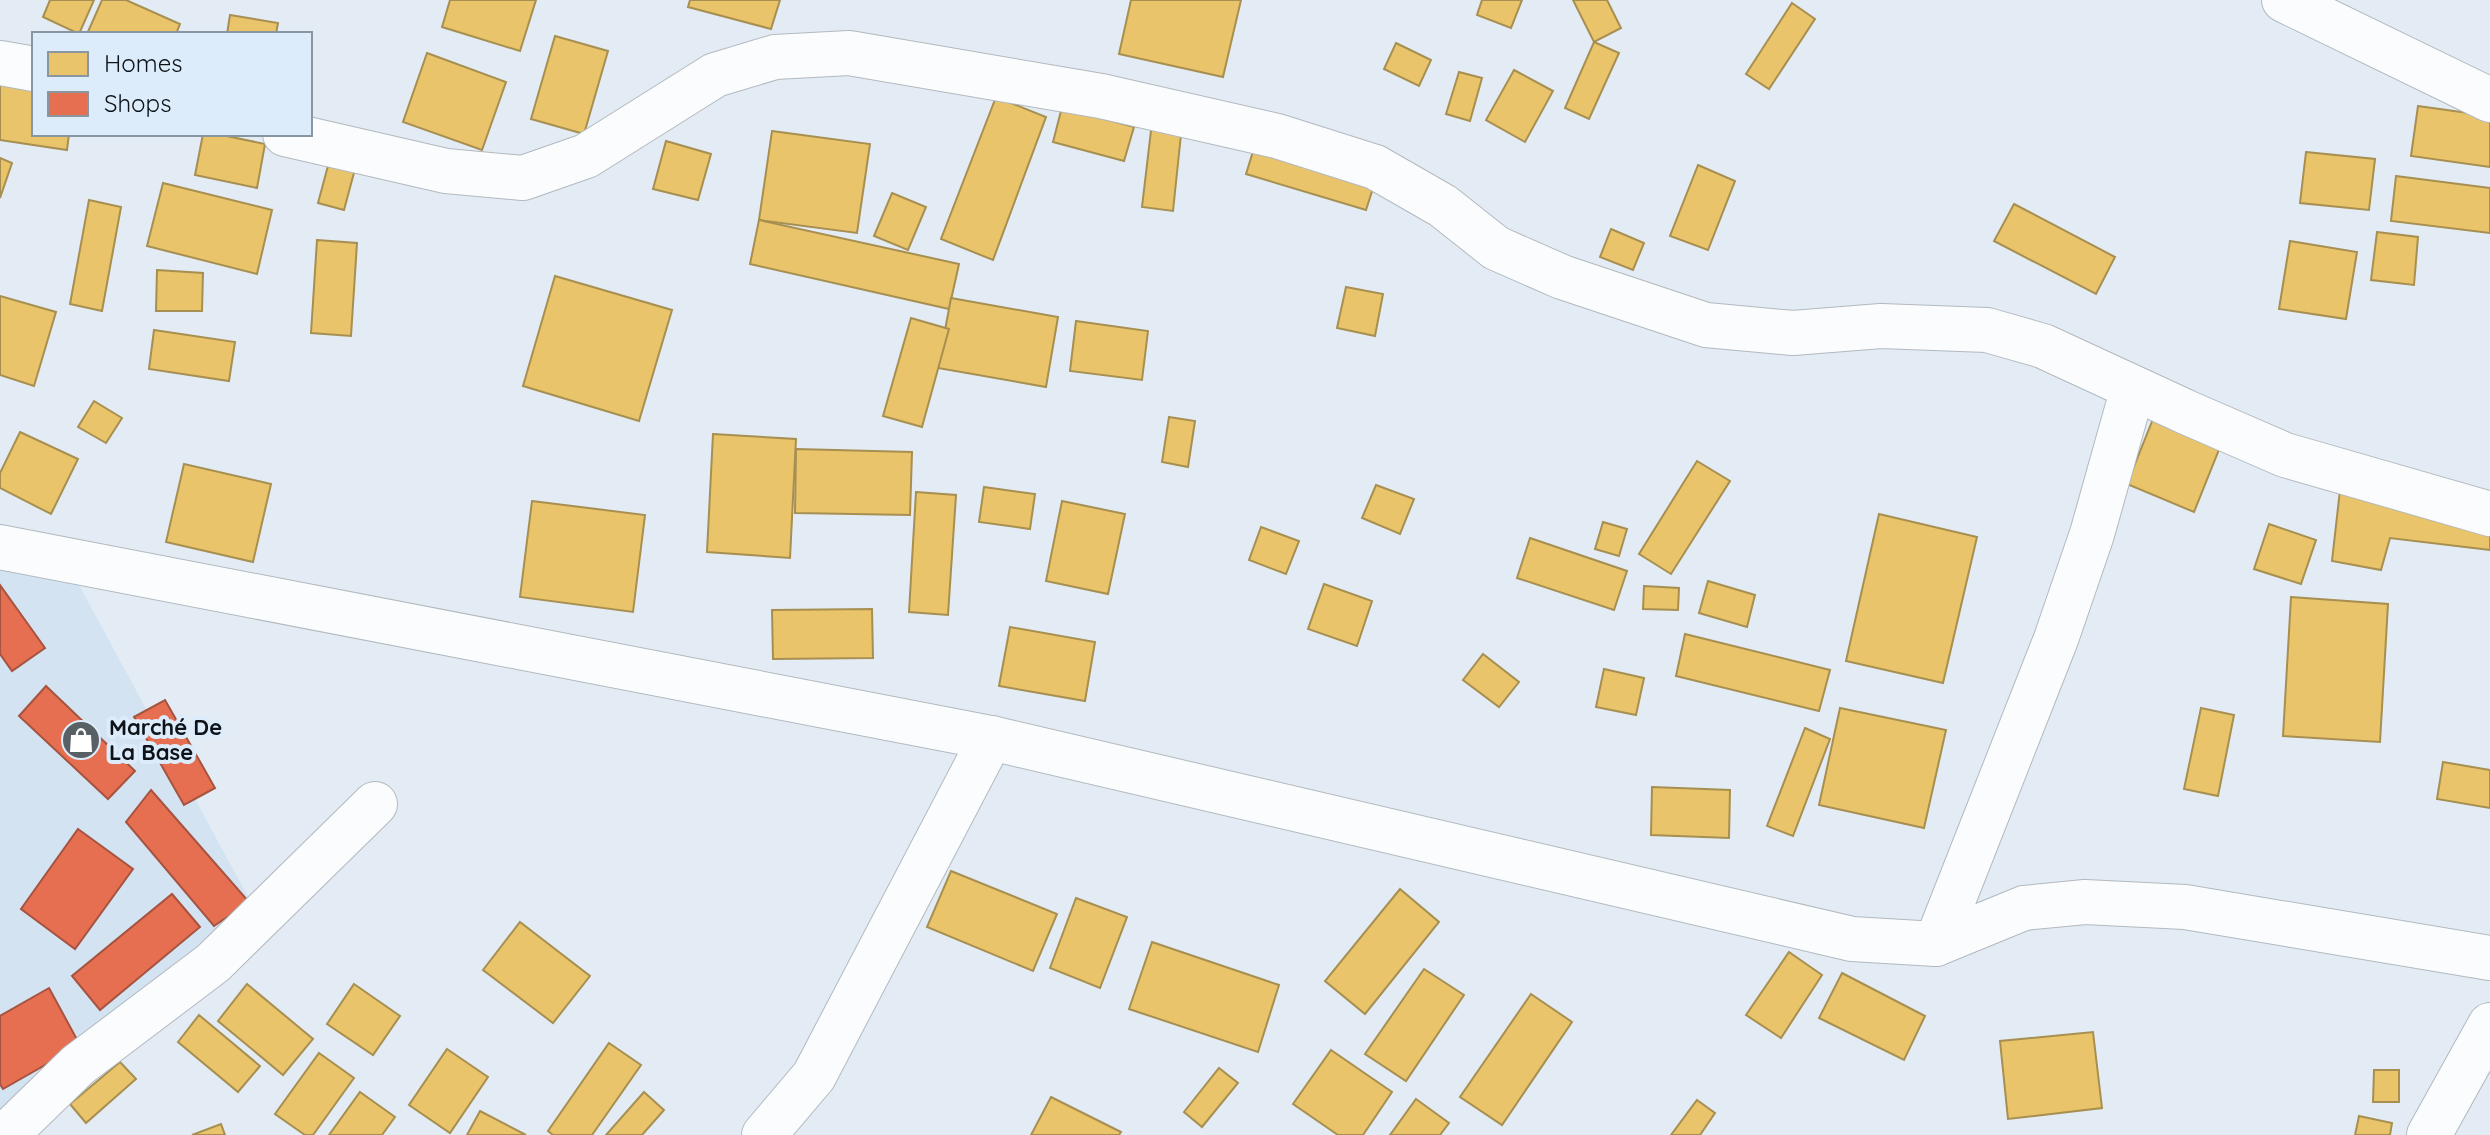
<svg xmlns="http://www.w3.org/2000/svg" width="2490" height="1135" font-family="Quicksand,sans-serif">
<style>
.built{fill:#d3e3f2}
.homes{fill:#e9c46a;stroke:#a78f51;stroke-width:2}
.shops{fill:#e76f51;stroke:#a65340;stroke-width:2}
.lines{fill:none;stroke-linecap:round;stroke-linejoin:round}
.street-casing{stroke:#b2b9bf;stroke-width:46}
.street{stroke:#fbfcfd;stroke-width:44}
.labels{text-anchor:middle;dominant-baseline:central;stroke-width:8;stroke-linejoin:round;paint-order:stroke}
.poi-label{font-size:22px;font-weight:bold;fill:#0d1318;stroke:#dcecfb;text-anchor:start}
</style>
<rect width="100%" height="100%" fill="#e3ecf4"/>
<path class="built" d="M0,540l66,21 194,358 -260,216z"/>
<g class="homes">
<path d="M50,0h44l-15,34 -36,-17z"/>
<path d="M102,0h24l54,24 -4,10h-89z"/>
<path d="M450,0h86l-16,51 -78,-24z"/>
<path d="M690,0h90l-9,29 -83,-22z"/>
<path d="M1131,0h110l-18,77 -104,-23z"/>
<path d="M1482,0h40l-11,28 -34,-13z"/>
<path d="M1573,0h34l14,28 -27,14z"/>
<path d="M1792,3l23,16 -46,70 -23,-15z"/>
<path d="M230,15l48,8 -2,11h-49z"/>
<path d="M555,36l53,15 -24,83 -53,-15z"/>
<path d="M1594,42l25,11 -30,66 -24,-11z"/>
<path d="M1396,43l35,17 -12,26 -35,-17z"/>
<path d="M427,53l79,29 -24,68 -79,-28z"/>
<path d="M1514,70l39,21 -28,51 -39,-22z"/>
<path d="M1459,72l23,6 -12,43 -24,-7z"/>
<path d="M0,83l34,6v45h35l-2,16 -67,-10z"/>
<path d="M996,97l50,20 -53,143 -52,-21z"/>
<path d="M2418,106l72,10v51l-79,-11z"/>
<path d="M1062,107l72,20 -10,34 -71,-19z"/>
<path d="M1152,122l30,3 -9,86 -31,-4z"/>
<path d="M772,131l98,13 -13,89 -98,-13z"/>
<path d="M203,134h14l48,10 -8,44 -62,-13z"/>
<path d="M666,141l45,13 -13,46 -45,-11z"/>
<path d="M1255,145l120,37 -9,28 -120,-36z"/>
<path d="M2306,152l69,7 -6,51 -69,-7z"/>
<path d="M0,158l12,5 -12,35z"/>
<path d="M329,162l26,7 -11,41 -26,-7z"/>
<path d="M1698,165l37,16 -27,69 -38,-14z"/>
<path d="M2396,176l94,12v45l-99,-12z"/>
<path d="M163,183l109,27 -15,64 -110,-28z"/>
<path d="M892,193l34,14 -18,43 -34,-14z"/>
<path d="M89,200l32,7 -19,104 -32,-7z"/>
<path d="M2014,204l101,53 -19,37 -102,-53z"/>
<path d="M759,220l200,44 -10,45 -199,-45z"/>
<path d="M1611,229l33,14 -11,27 -33,-13z"/>
<path d="M2377,232l41,5 -4,48 -43,-5z"/>
<path d="M317,240l40,3 -6,93 -40,-3z"/>
<path d="M2290,241l67,11 -11,67 -67,-10z"/>
<path d="M157,270l46,3 -1,38h-46z"/>
<path d="M555,276l117,34 -33,111 -116,-35z"/>
<path d="M1346,287l37,7 -8,42 -38,-8z"/>
<path d="M0,296l56,16 -22,74 -34,-11z"/>
<path d="M951,298l107,19 -12,70 -108,-19z"/>
<path d="M911,318l38,11 -27,98 -39,-11z"/>
<path d="M1076,321l72,10 -6,49 -72,-9z"/>
<path d="M154,330l81,12 -6,39 -80,-12z"/>
<path d="M94,401l28,17 -16,25 -28,-16z"/>
<path d="M1169,417l26,4 -7,46 -26,-5z"/>
<path d="M2153,419l67,28 -26,65 -67,-28z"/>
<path d="M20,432l58,27 -27,55 -51,-26v-15z"/>
<path d="M713,434l83,5 -6,119 -83,-6z"/>
<path d="M796,449l116,3 -2,63 -115,-2z"/>
<path d="M1697,461l33,20 -59,93 -32,-20z"/>
<path d="M184,464l87,20 -18,78 -87,-20z"/>
<path d="M2341,481l149,38v31l-100,-12 -9,32 -49,-9z"/>
<path d="M1376,485l38,14 -14,35 -38,-16z"/>
<path d="M984,487l51,7 -5,35 -51,-7z"/>
<path d="M916,492l40,3 -8,120 -39,-3z"/>
<path d="M532,501l113,14 -12,97 -113,-15z"/>
<path d="M1062,501l63,13 -17,80 -62,-13z"/>
<path d="M1879,514l98,23 -34,146 -97,-22z"/>
<path d="M1603,522l24,7 -8,27 -24,-7z"/>
<path d="M2269,524l47,16 -15,44 -47,-15z"/>
<path d="M1261,527l38,14 -13,33 -37,-14z"/>
<path d="M1530,538l97,33 -13,39 -97,-32z"/>
<path d="M1708,581l47,14 -8,32 -48,-14z"/>
<path d="M1324,584l48,17 -15,45 -49,-17z"/>
<path d="M1644,586l35,2 -1,22 -35,-1z"/>
<path d="M2291,597l97,7 -8,138 -97,-6z"/>
<path d="M872,609l1,49 -100,1 -1,-49z"/>
<path d="M1010,627l85,15 -10,59 -86,-15z"/>
<path d="M1685,634l145,36 -11,41 -143,-35z"/>
<path d="M1483,654l36,28 -20,25 -36,-27z"/>
<path d="M1604,669l40,9 -8,37 -40,-8z"/>
<path d="M1840,708l106,22 -22,98 -105,-23z"/>
<path d="M2201,708l33,7 -16,81 -34,-7z"/>
<path d="M1805,728l25,11 -37,97 -26,-10z"/>
<path d="M2443,762l47,8v38l-53,-9z"/>
<path d="M1652,787l78,3 -1,48 -78,-3z"/>
<path d="M951,871l106,43 -24,57 -106,-44z"/>
<path d="M1400,889l39,33 -74,92 -40,-33z"/>
<path d="M1076,898l51,19 -27,71 -50,-20z"/>
<path d="M520,922l70,54 -37,47 -70,-53z"/>
<path d="M1152,942l127,43 -21,67 -129,-43z"/>
<path d="M1789,952l33,23 -41,63 -35,-23z"/>
<path d="M1424,969l40,26 -58,86 -41,-27z"/>
<path d="M1842,973l83,43 -21,44 -85,-42z"/>
<path d="M247,984l66,55 -30,36 -65,-54z"/>
<path d="M354,984l46,32 -27,39 -46,-31z"/>
<path d="M1531,994l41,28 -70,103 -42,-28z"/>
<path d="M199,1015l61,51 -22,26 -60,-50z"/>
<path d="M2093,1032l9,76 -94,11 -8,-78z"/>
<path d="M609,1043l32,22 -49,70h-39l-5,-4z"/>
<path d="M447,1049l41,28 -38,56 -41,-28z"/>
<path d="M1331,1050l61,42 -29,43h-25l-45,-31z"/>
<path d="M319,1053l35,25 -41,57h-8l-30,-21z"/>
<path d="M120,1062l16,17 -50,44 -16,-19z"/>
<path d="M1219,1068l19,15 -36,44 -18,-15z"/>
<path d="M2374,1070h25v32h-26z"/>
<path d="M360,1092l35,25 -13,18h-53z"/>
<path d="M644,1092l20,18 -22,25h-36z"/>
<path d="M1051,1097l70,35 -2,3h-88z"/>
<path d="M1416,1099l33,24 -9,12h-50z"/>
<path d="M1697,1100l18,13 -15,22h-29z"/>
<path d="M480,1111l46,24h-59z"/>
<path d="M2359,1116l33,7 -2,12h-35z"/>
<path d="M221,1124l4,11h-33z"/>
</g>
<g class="shops">
<path d="M0,585l45,63 -33,23 -12,-17z"/>
<path d="M46,686l89,85 -27,28 -89,-83z"/>
<path d="M165,700l50,88 -31,17 -50,-88z"/>
<path d="M151,790l98,112 -35,24 -88,-104z"/>
<path d="M78,829l55,40 -58,80 -54,-40z"/>
<path d="M172,894l28,33 -100,83 -28,-34z"/>
<path d="M49,988l31,57 -77,44 -3,-5v-68z"/>
</g>
<g class="lines">
<defs>
<g id="street">
<path d="M2284,0l206,100"/>
<path d="M0,63l34,6"/>
<path d="M285,134l161,37 77,7 63,-22 129,-81 60,-18 74,-4 252,43 176,40 98,31 68,39 53,42 66,29 144,48 87,8 88,-7 106,4 56,16 143,66 99,43 205,59"/>
<path d="M0,547l991,191 861,201 84,5 88,-36 61,-6 100,5 305,51"/>
<path d="M1936,944l120,-305 36,-105 41,-146"/>
<path d="M6,1135l72,-70 135,-102 162,-159"/>
<path d="M764,1135l50,-59 177,-338"/>
<path d="M2429,1135l61,-110"/>
</g>
</defs>
<use href="#street" class="street-casing"/>
<use href="#street" class="street"/>
</g>
<defs>
<symbol id="shop-disc" viewBox="-11 -11 22 22"><circle r="9.5" fill="#585f65" stroke="#dcecfb"/><path d="M-5-2.5h2.3a2.7 3.5 0 0 1 5.4 0H5L5.5 6h-11ZM-1.5-2.5h3a1.5 2.3 0 0 0-3 0Z" fill="#fff"/></symbol>
</defs>
<g fill-rule="evenodd">
<use href="#shop-disc" x="59" y="718" width="44" height="44"/>
</g>
<g class="labels">
<g class="poi-label">
<text x="109" y="727">Marché De<tspan x="109" dy="25">La Base</tspan></text>
</g>
</g>
<rect x="32" y="32" width="280" height="104" fill="#dcecfb" stroke="#8995a0" stroke-width="2"/>
<rect x="48" y="52" width="40" height="24" fill="#e9c46a" stroke="#8995a0" stroke-width="2"/>
<text x="104" y="72" font-size="24" fill="#0d1318">Homes</text>
<rect x="48" y="92" width="40" height="24" fill="#e76f51" stroke="#8995a0" stroke-width="2"/>
<text x="104" y="112" font-size="24" fill="#0d1318">Shops</text>
</svg>
